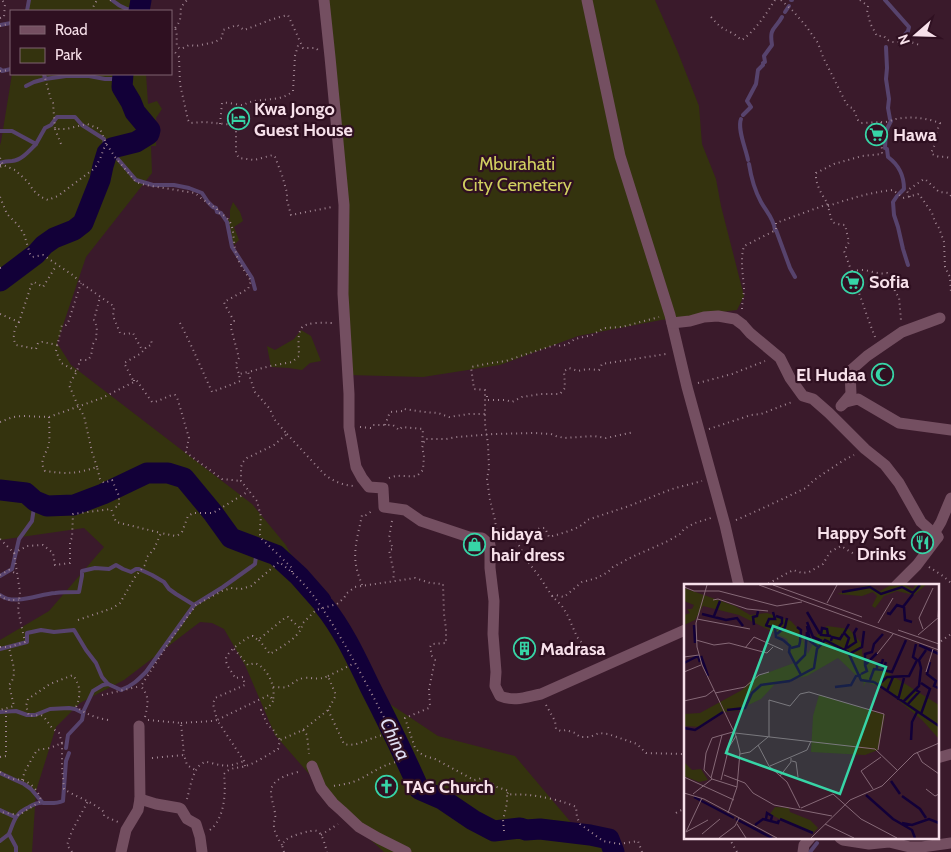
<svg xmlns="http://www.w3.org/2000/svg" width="951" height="852" font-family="Cabin,sans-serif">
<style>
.green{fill:#34330e}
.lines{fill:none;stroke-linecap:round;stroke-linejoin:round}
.stream{stroke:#57436d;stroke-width:4}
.river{stroke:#120038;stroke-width:21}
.path{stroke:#a18693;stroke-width:2;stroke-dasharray:1 4;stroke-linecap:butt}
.minor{stroke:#744f61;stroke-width:11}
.labels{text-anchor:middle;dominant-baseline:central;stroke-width:4.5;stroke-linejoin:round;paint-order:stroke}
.poi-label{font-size:18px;font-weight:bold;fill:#f7e0ea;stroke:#2f1021;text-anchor:start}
.park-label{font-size:18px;fill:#d0cf60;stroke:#2f1021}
.water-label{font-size:19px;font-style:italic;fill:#e1e0f4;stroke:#2f1021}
.inset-river{fill:none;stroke:#120038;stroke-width:2.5}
.inset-road{fill:none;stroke:#866977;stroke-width:1}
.view{fill:#37d4a6;fill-opacity:0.15;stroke:#37d4a6;stroke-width:2.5}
.inset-edge{fill:none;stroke:#f7e0ea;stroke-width:2.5}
</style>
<rect width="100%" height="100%" fill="#3a1a2b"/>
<g class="green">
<path d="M31,0h118l-1,11h-124z"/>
<path d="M326,0h329l22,50 22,56 3,38 14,35 5,27 23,90 -7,14 -76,10 -83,16 -78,29 -77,12 -75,-2v-35z"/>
<path d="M12,74h134l2,30 9,-3 5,8 -6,9v28h-5l1,27 -66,84 -29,86 14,22 181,139 33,40 90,150 63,42 77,20 59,70 34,26h-224l-31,-28 -78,-89 -30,-70 -21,-36 -12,-6 -12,-1 -76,58 -44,23 -24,24 -20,64 -4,61h-32v-212l49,-29 55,-64 -20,-19 -84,12v-395l1,-3z"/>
<path d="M233,202l7,10 3,9 -9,6 5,13 -5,5 -6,-12v-13l2,-2v-8z"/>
<path d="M301,330l10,6 10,25 -11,2 -8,7 -13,-2 -18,-1 -4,-21 8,4 19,-11z"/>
</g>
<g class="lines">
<g class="stream">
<path d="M112,0c8,7 17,11 27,11"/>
<path d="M791,0h1"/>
<path d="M885,0l24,27 -1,4 -7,8"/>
<path d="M27,11l2,-11"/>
<path d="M785,12l4,-6"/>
<path d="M0,25l11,-2"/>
<path d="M886,47l1,21 -1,11 3,20 -1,9 2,11"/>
<path d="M763,63l2,-1 -1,-6 8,-11c-3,-18 3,-15 10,-28"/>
<path d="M0,69l2,2 9,-2"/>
<path d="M44,74l1,5 21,-3h23l16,3h17"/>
<path d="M26,86l8,-4 11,-3"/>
<path d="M743,115l8,-8 -4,-6 9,-17 2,-14 5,-5"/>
<path d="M741,119c-4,10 5,30 7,41"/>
<path d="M0,131h12l24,13 9,-16 6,-3 6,-8h18l7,8 22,14 3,14"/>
<path d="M112,148l5,10 19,22 17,5h21l15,3 13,5 6,9 5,5 3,1 1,4 4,1 6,9 5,25 20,31 3,11"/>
<path d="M885,148l1,-17 5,-10"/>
<path d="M887,149l1,8c11,8 16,18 16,32l-5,5"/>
<path d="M0,163c5,-2 7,-2 12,-2 10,-1 18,-11 24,-17"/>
<path d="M749,164c2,13 6,27 12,38 5,9 13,17 14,28"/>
<path d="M897,196l-4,6 1,13 4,12 5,22 5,16"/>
<path d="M776,230l14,38 5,9"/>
<path d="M0,277l4,2"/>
<path d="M0,576l12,-7 7,-30 13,-18 3,-20"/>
<path d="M0,595c14,11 39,-1 55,-2 8,-1 16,-1 24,-1l3,-16v-5l13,-3 14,1 7,-4 7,4 8,3 5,-3h3l13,6 12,7 5,7 7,5 18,11"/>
<path d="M0,649l27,-7v-9l14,-3 13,2 20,-2 12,20 10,13 6,14 6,7"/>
<path d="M0,712l16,-1 11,4h8l15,-6 19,-1 6,1 8,4"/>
<path d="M66,748l2,-13 14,-15 2,-10 9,-19 10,-6 5,-1 13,6c11,-4 17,-10 25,-18l48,-67 29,-18 28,-20 4,-3 2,-15"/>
<path d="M0,773l24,11 7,5 11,13"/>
<path d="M0,810l15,7"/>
<path d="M0,841l9,-7"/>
<path d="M16,852v-5l-7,-13c5,-13 6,-21 20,-27 5,-3 9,-5 15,-4 7,0 12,1 19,-2l3,-40 3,-8"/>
<path d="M810,852l7,-9"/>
</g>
<g class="river">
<path d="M139,11l2,-11"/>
<path d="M0,281l36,-27 8,-9 10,-7 20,-8 9,-7 17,-43 3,-14 4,-13 5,-5 24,-6 13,-8 1,-4 -15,-18 -4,-10 -9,-15 1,-13"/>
<path d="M0,490l26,3 9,8 12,5 27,-1 29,-11 44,-21h21l16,5 29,35 18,25 45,17 23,21 22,25"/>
<path d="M324,606c20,25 33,54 47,83 17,33 33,66 48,100l23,10 31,21 21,11 26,-3 6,2 14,-1 50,6 19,4 5,13"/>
</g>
<g class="path">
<path d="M110,0l4,2"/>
<path d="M781,0l12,11 13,15 12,17 5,14 23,46 3,4 4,1 5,12 3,3 20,-1 1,32 -20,2 -28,8 -18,9c-1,11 6,22 12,31v2l4,16 5,2 8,1 4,17 -5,9c11,29 20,58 31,86"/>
<path d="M860,0l8,6 -1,7 2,4 1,6 7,13h7c6,8 10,6 19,5 5,0 12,2 16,4"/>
<path d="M91,11l6,-11"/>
<path d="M711,17c8,9 10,11 21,16 3,1 6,5 10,7 14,-10 24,-26 33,-40"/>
<path d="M0,18l4,-1 1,-13 -3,-4"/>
<path d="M0,26l11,-3"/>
<path d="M175,28c7,-8 5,-11 6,-21l6,-7"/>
<path d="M171,29l4,-1c3,6 1,12 2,19l4,2 8,-4 7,1 19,-4 7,-4 1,-8 14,-5 7,5c14,-5 29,-12 44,-15l15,33h13l2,2"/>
<path d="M171,50l3,1 5,6 1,27 8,36 2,3 14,-1 31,3 1,3v25l3,5 15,2 19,-5 2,2 7,18 5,18v7l4,15 41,-8"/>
<path d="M0,71l11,-1"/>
<path d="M44,74l7,26 2,3 2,26h11l21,-5 13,5 7,16 8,12 21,25 9,3 50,8 7,6 15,10v3c21,8 14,24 19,41 2,10 10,20 15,28l-3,8 -24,13 1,3 9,16 -3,3v4l8,30 -3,6 1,5 2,5"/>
<path d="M881,122c6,1 10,-2 15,-3 15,-3 30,-1 44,4l-6,16 2,3 -5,11c9,7 12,1 20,6"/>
<path d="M220,124l2,-21c7,-1 15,2 21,2 3,-1 3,-2 7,-3 14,-4 31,0 43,-11l2,-35 4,-14"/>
<path d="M55,129l6,15"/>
<path d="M0,158l3,7 -3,2"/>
<path d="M0,165h3l12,5 13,12 5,8 8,7 7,3 10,-4 9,-7 28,-21 5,-9 6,-16"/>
<path d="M0,197l7,17 11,11 6,9 6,20 2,3 11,-2 31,21 7,7 31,22 2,2 -1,9 7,17 6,1 7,-1 8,15h5l6,-4 -1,-4"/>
<path d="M910,197l-3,-6 1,-1 16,-11 2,1 13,12 10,1 2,3"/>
<path d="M828,206c21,-7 43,-14 65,-16l10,8 16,-4 13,19 3,9 4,6 5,14 1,25 5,10 1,16"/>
<path d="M0,268l4,-1"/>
<path d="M852,271c3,0 6,-1 9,-1 9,0 17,5 26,3l6,6 2,13 4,5 2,23"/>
<path d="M742,309c0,-7 2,-14 2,-21 -1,-14 -4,-28 0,-42l32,-16v-7l52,-19"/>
<path d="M0,314l19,8 13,-39 2,-1 9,5 13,-21"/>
<path d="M19,322c-5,6 -7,16 -3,23l20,4 2,-6 4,-1 16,3"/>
<path d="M180,323l10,20 22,49 26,-10 2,-1 -1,-7 9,-2"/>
<path d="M76,371l-15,-8 -5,-12 6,-26h4l2,-2 13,-40"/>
<path d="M134,381v-1l1,-1 2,2 15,21h3l17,-7h3l2,2 12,41 -3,14 2,2 34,25 19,2"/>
<path d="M698,383l34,-9 33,-13"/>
<path d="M487,396v4h19l6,2 10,-5 19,-3h19l5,-6 -1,-17 5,-3 9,3 9,-2 12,1 3,-6 64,-10"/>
<path d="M49,417c0,8 1,18 0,26 -2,11 -11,17 -4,28 22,3 31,3 52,-4l3,12 4,4 8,-3 7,16v10l-7,2"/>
<path d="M0,422l13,-5 9,-1 27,1 53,-19 32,-16 -10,-19 16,-9 6,-6"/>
<path d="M385,425l5,-13 13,-1 1,-2 20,3 14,1 11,4 20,-3h17"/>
<path d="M360,427l11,1 2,-3h20l6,5 3,-3 21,2 -1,17"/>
<path d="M709,429l42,-14 10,-1 31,-12"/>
<path d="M287,434l37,40c9,7 18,11 30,12"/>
<path d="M97,467l-5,-15 -8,-36 -6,-10 -9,-21 8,-14 3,-11h8l3,-4 2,-12 3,-5 1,-12 -3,-7 6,-23"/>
<path d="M389,478c9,-4 18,-1 28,-2l6,-6 1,-15 -2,-7 3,-9h21l11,-2 36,-3 42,-1 16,1 5,2 8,2 30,-2 12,2 28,-6"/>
<path d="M736,520l25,-11 45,-21 8,-8 30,-20 10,-5"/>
<path d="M392,521l-3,17 4,11 -4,1 5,23 -1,8"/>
<path d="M497,534l-2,-14 -5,-20 -3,-21 2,-11 -1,-24 -3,-20v-34l-11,-1 -3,-22c10,-2 19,-4 28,-5 2,-1 5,0 7,-1 17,-6 33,-11 49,-16l3,1 8,-1 9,-6 17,-4 12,-7 18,-1 37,-10"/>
<path d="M498,534l18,6 12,22 11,14 13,20 10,10 6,10 9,21 6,7 7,14"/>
<path d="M0,539l14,14 6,39 -2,18 7,32 -16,5c2,13 10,27 0,38l5,21 -14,4"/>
<path d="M516,540l24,-12h5l4,9c10,-3 32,-8 38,-17l42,-14 43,-17 30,-8"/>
<path d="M14,553l13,-7 16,-1 10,8 2,12 15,-2v-22l2,-3 1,-24 38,-5 5,13 45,11"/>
<path d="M929,567l14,9 8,7"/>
<path d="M292,572v-4l-30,-29 -2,-4v-7l1,-11 -4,-16 -16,-20v-14l2,-5 4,-4 27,-13 13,-11 -13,-15 -4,-10 -15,-17 -7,-20 22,-6 22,-4 7,-6c0,-8 -2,-20 2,-27 3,-8 26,-6 33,-6"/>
<path d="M0,575l9,-5 6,3"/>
<path d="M362,585c-2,-6 -5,-13 -6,-20 -3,-16 3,-34 6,-50h4l6,-4"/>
<path d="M764,586l29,-16 9,3 7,-1 14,-8 7,-12 11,-6 13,8"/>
<path d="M0,595c5,6 11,5 19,5"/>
<path d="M552,596l4,-1 8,2 18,-15 15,-4 11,-6 5,-5 19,-10 36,-16 12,-7 4,-5 11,-6 16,-5"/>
<path d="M78,620l35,-12 7,-5 15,-26 10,-12 2,-8 7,-8 7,-16 14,3 3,-1 4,-3 6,-16 5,-3h20l36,-22"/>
<path d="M259,640l11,14c11,-7 25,-14 31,-25"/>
<path d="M937,644l14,-10"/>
<path d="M0,647h9"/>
<path d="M234,649l14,16 7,-2c13,5 21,24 18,37l-4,-5 -52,25 27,41 1,5"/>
<path d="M328,676l27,-13"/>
<path d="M102,695l39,-9"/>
<path d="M273,701l-4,6 -8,3 7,16 4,2 8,12"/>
<path d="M546,705l9,16 1,8 5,2 5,-1 9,3 5,4h10l9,-4 9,1 29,10 9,9 39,1"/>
<path d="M328,710l10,21 6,13c11,3 22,-4 32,-7 5,-2 10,-2 16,-4"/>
<path d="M145,717c3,-14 5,-19 -4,-31l31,-48 24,-33 26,-14 9,-3 10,1 10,-3 28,-24c28,20 43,45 60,73 13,22 25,44 37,67 9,18 20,36 26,55l-1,4c-20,3 -30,14 -48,21 -6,2 -13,3 -20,4"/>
<path d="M148,720l33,3 3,32"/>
<path d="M181,723l31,-2 5,-1 -4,-16 2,-6 30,-13 -2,-8 -8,1c-2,-5 -10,-14 -9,-19 0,-7 19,-20 25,-23h2l5,4 28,-23h2l13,12 2,-6 13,-13 21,-6 7,-6 3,-5 8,-6 60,-9 15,5 13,1 1,30 2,15v14l-14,1 -2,3 2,9 3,4 -6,29 1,17 -1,2 -24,10 10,30 5,5 5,3 10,3 39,21 9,-2 14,9 12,4 -2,3c7,1 14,0 21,1 13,1 36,6 48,12l1,10 3,7 23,17 16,3 19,-3 4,11"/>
<path d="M303,730l4,5 2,19"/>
<path d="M62,743l-3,-10 -7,-5 -8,-11 -3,-2 -12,1 -3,-10 2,-7 22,-15 23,-9c8,12 8,19 3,32 10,7 20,11 32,13"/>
<path d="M0,757l6,-1v-48"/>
<path d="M152,758l32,-3 3,10 8,5"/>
<path d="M0,772c5,2 5,4 10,6 5,2 8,1 12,2 9,2 18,13 19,21l-22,14 -19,-3"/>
<path d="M22,780l3,-9 12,-21 13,-2 12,-5v24l2,22c12,8 29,13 40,23v4l14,6"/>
<path d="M187,799c3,-10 6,-35 19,-37 4,0 10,3 15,3 8,2 15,-1 23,-4"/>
<path d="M676,813l3,-2 6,-2"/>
<path d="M210,830c15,-12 16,-38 14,-56 5,-6 11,-6 18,-7 13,-3 25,-12 36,-18l2,-9 23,-10 25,-20 7,-13v-4l-7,-17c-11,5 -14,1 -24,2 -8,1 -12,7 -18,9 -4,1 -9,0 -13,0"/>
<path d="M504,831l-1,-11 4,-17v-9"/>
<path d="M321,835l17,-11"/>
<path d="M729,838l8,14"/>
<path d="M282,845c-4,-6 -9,-15 -8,-22 0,-3 2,-5 1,-8 0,-7 -4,-15 -4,-23 0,-14 20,-18 30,-21"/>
<path d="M72,852l-5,-7 5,-14 16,-30"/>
<path d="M284,852l-2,-7c2,-3 2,-4 5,-6 4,-3 25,-10 30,-8 6,3 8,15 10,21"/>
</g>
<g class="minor">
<path d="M324,0l6,57 14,148 -1,89 6,100v33l7,40 6,11 7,9 14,1 1,19 21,3 16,11 48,16 13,1 8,7v23l4,33 -1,33 3,38 -1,14 5,10c15,6 26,1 41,-2l144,-64"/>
<path d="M587,0l33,156 50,159 17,72 38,138 14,61"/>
<path d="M672,323l18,-2 14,-4 14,-1 17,3 8,6 7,8 30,25 10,20 13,18 10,3 16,14 36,36 20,16 14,18 22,39 17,15"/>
<path d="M843,404l3,-2 12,-3 41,24 52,7"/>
<path d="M841,406l10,-12 -1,-23 17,-15 35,-24 38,-14"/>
<path d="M896,586l21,-21 21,-28 -3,-5 6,-10 10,-24"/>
<path d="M937,758l14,-4"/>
<path d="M312,766l9,22 12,15 9,8 17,16 19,11 28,14"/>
<path d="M140,799l16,5 23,4 2,1 6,10 9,5 4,13 2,15"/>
<path d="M840,838l3,2 26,4 20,-2 21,5h12l29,-4"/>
<path d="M121,852l5,-22 12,-20 2,-11 -1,-73"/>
<path d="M803,852l1,-7 6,-7"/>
</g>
</g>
<defs>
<symbol id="hotel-ring" viewBox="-11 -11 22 22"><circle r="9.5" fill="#2f1021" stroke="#37d4a6" stroke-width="1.5"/><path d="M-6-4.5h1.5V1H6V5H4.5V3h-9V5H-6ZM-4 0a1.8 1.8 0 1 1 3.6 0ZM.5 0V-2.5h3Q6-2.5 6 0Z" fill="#37d4a6"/></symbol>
<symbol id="supermarket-ring" viewBox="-11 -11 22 22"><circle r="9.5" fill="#2f1021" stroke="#37d4a6" stroke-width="1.5"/><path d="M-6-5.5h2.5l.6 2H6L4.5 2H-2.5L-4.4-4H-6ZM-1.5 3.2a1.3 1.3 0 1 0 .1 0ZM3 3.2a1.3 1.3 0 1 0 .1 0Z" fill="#37d4a6"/></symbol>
<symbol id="mosque-ring" viewBox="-11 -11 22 22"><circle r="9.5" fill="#2f1021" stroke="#37d4a6" stroke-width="1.5"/><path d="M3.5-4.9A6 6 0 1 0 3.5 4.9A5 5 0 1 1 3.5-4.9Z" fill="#37d4a6"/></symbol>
<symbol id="restaurant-ring" viewBox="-11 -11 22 22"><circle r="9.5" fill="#2f1021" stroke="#37d4a6" stroke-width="1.5"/><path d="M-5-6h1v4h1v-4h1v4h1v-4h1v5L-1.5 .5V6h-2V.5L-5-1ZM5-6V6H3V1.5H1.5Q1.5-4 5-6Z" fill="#37d4a6"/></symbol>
<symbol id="shop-ring" viewBox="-11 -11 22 22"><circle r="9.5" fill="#2f1021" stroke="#37d4a6" stroke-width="1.5"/><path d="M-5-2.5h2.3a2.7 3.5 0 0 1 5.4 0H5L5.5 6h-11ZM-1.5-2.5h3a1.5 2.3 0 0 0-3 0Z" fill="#37d4a6"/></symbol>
<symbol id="building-ring" viewBox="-11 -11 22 22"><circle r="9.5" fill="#2f1021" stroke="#37d4a6" stroke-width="1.5"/><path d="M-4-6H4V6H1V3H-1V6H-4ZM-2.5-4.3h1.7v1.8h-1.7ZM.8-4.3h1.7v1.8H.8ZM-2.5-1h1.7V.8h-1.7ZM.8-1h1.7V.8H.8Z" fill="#37d4a6"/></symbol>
<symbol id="church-ring" viewBox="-11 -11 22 22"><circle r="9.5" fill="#2f1021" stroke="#37d4a6" stroke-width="1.5"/><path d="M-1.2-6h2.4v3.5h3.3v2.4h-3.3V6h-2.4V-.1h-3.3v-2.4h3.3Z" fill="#37d4a6"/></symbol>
</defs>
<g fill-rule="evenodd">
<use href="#hotel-ring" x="226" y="106" width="25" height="25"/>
<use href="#supermarket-ring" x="864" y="122" width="25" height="25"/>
<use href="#supermarket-ring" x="840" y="270" width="25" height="25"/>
<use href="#mosque-ring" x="870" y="362" width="25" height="25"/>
<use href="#restaurant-ring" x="910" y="530" width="25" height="25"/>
<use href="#shop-ring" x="462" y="532" width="25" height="25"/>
<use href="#building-ring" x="512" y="636" width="25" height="25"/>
<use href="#church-ring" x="374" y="774" width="25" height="25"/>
</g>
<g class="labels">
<g class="poi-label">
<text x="254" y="109">Kwa Jongo<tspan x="254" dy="21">Guest House</tspan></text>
<text x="893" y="135">Hawa</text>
<text x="869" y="282">Sofia</text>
<text x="866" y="375" text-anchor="end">El Hudaa</text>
<text x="906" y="533" text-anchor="end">Happy Soft<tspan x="906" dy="21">Drinks</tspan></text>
<text x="491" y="534">hidaya<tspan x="491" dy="21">hair dress</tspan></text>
<text x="540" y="649">Madrasa</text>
<text x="403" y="787">TAG Church</text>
</g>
<g class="park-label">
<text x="517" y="164">Mburahati<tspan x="517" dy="21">City Cemetery</tspan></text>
</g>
<g class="water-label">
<text transform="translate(395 739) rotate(64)">China</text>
</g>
</g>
<g transform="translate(684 584)">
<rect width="255" height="255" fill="#3a1a2b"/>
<path d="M185,1l11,6 9,-5 16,-1 8,4 2,-4h11l-12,10 -17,-4 -13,5 -9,12 -3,-2 5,-10 -4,-4 -11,4 -25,-2zM0,4l51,18 15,9 17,-2 24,8 9,10 8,23 9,-19 10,-9 22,3 13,15v11l5,5 72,45v34l-17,-19 -37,-31 -19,-7 -3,5 1,-4 -26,-25 -31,18 -31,7 -15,16 -25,12 -14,1 -20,15 -18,-1v-12l16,-1 42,-23 11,-12 41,-15 -7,-24 -48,-24 -36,-9 -8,14 -11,5v-10l6,-2 -3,-4h5l2,-4 -10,-4zM135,111l66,20 -7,35 -13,5 -54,-3 2,-36zM0,178l8,8 9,-1 7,11 -9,2 -15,-6zM91,223l14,1 1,4 20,8 8,8 -5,5 -26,-10 -17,-9z" fill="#34330e"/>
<path class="inset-river" d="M158,8l28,-5 11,7 21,-7 11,6 7,-8M220,23l1,13 7,2M123,28l13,22M203,29l3,1 7,-9 6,2 10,-13M18,30l24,6 11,-2 6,8M30,32l6,-15M92,32l6,2v5l-5,6M123,38l6,15 9,4M10,41l1,18M70,41l-1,-8 4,-1 1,-5M81,41l10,3 1,9 7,3M82,42l3,-7h6l-2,-7M123,42l3,15 8,6M93,50l8,-7 2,-9M144,51l-1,-6 -5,-1 -1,7 10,1M99,56l7,6 -1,6 12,23M147,57l1,-4 8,2 3,-5M235,61l20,9M107,64l8,-2 1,-4 1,-12 -4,-3M163,64l9,-6 -2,-9 3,-5M161,66l4,-12 -5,-5 5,-9M165,70l13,-7 2,-16M17,72l7,20M246,78l-3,12 9,7 -2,5 4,2M0,79l14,-7 2,6M112,80l9,-9 2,-23M181,80v-10l7,-2 2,-8 9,-10M193,86v-6l5,-1 1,-4M199,86l9,2 14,-32M177,90l6,-3 -2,-6 12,-12M186,96l4,-11 9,1 3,-8M106,97l24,-13 3,-19 8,-9 23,12 13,28 13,2M190,98l65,44M194,101l9,-8 22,-1 8,-16 -4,-3 3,-13M151,103l16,-2 5,-9 5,-1M203,107l6,-14M214,116l6,-22M219,118l16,-16 2,-18 -2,-8 7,-10M223,121l12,-13 -3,-2M43,126l18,-2 7,-15 9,-8 29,-4M237,130l9,-25 -9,-6M0,144l11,2 28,-18M227,156l1,-18 5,-10M207,197l9,13M182,211l27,24 19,11 3,8M218,212l18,13 6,9M10,213l40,21M52,235l36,19M82,235l1,-6 5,3 -1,4M96,235l33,14M218,239l10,2 17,-6 10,4M71,241l8,-6 15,4 1,-3"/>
<path class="inset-road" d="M23,1l-11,38 1,24 5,18 34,71 4,16 -3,35 -9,26M75,1l180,65M89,1l89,32M0,3l10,4h25l58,15 25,-4M29,16l5,-1 29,10 21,2M143,19l10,-18M254,33l1,-15M13,35l53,10M194,39l15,-25M239,45l-4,-11 14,-30M214,46l41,14M234,51l21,-18M12,56l18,5 15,-2 38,10 6,-6M61,64l9,-11 29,13M193,70l16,-20M0,73l15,-2M0,88l17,-7M242,88l7,-23M31,109l30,-6 14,-12 10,-3M0,117l22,-5 8,-6M51,149l140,16 23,22M85,153v-37l21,6 10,-12 9,-2 75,22 -6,36M74,161l11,21 18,16 13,26M233,168l5,10 17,12M56,170l10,-2 18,-15M108,177l4,1 2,15M86,182l37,-16 4,-9M40,191l21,8 8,10 21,12 58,11M96,192l11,-14v-4M0,193l50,23M27,194l11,-43 11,-3M28,195l-8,-9 2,-17 6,-15 10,-3M37,196l8,-33 7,-11M189,205l-12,-18 20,-14M242,205l9,7 4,-2M0,209l20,6 73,39M9,210l19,-15 25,8M117,224l32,-14 28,25 36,19M53,240l9,14M141,240l29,14M2,248l16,-34M2,248l22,-12M18,250l18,-15M35,254l16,-12 4,-8M127,254l39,-38 32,-14 32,-32 25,-11"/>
<path class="view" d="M89,42l113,41 -46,127 -114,-41z"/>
<rect width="255" height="255" class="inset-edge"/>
</g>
<rect x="10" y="10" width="162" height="65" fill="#2f1021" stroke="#7f6371"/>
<rect x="20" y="26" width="25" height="8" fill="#744f61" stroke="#7f6371"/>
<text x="55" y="35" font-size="15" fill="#f7e0ea">Road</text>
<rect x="20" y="48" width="25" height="15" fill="#34330e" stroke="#7f6371"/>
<text x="55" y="60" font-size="15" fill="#f7e0ea">Park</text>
<g transform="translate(916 35) rotate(250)" stroke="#2f1021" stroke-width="4" paint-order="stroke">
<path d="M0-4L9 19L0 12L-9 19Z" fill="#f7e0ea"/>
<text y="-8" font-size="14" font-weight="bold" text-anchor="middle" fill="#f7e0ea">N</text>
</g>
</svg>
